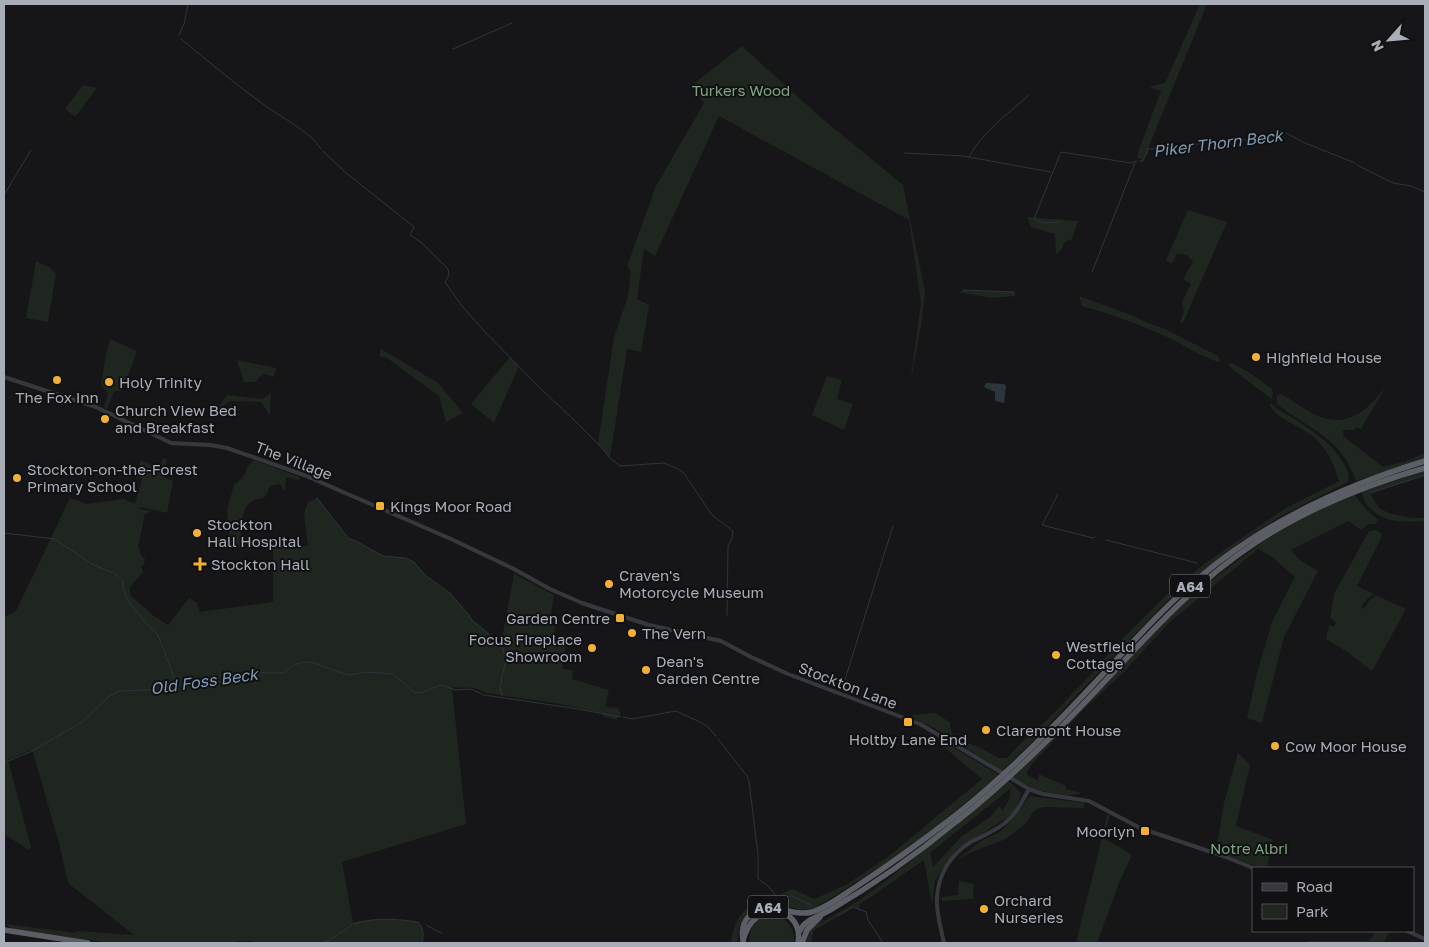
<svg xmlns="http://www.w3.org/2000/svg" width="1429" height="947" font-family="'Golos Text',sans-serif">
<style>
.green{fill:#1e261f;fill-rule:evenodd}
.water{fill:#2c353c}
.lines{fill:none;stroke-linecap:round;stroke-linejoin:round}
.stream{stroke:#2c353c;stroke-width:1}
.tertiary{stroke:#37383d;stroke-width:4}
.trunk{stroke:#5b5e65;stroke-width:5.5}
.poi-dot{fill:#f2b134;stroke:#111113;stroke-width:2}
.labels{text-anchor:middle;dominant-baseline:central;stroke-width:4;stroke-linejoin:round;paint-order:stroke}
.shield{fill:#111113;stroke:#7b7e86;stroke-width:1}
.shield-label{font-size:14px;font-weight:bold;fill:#a8adb8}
.park-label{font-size:15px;fill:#7fa381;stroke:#111113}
.poi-label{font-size:15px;fill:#a8adb8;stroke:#111113;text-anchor:start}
.street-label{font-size:15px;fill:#a8adb8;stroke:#111113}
.water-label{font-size:16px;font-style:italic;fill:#7f9bb3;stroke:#111113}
</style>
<rect width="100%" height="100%" fill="#161618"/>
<g class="green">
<path d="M1200,4h7l-58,142 -2,10h-2l-2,4 -5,-2v-6l23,-61 -12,-4 16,-4z"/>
<path d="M742,46l77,70 84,69 22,107 -3,28 -12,65 11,-83 -12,-82 -190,-104 -64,140 -11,-7 -7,50 12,6 -8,47 -14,-3 -17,109 -12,-14 16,-107 14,-41 3,-24 -4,-6 29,-80 48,-83 -12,-18z"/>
<path d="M83,85l14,3 -22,29 -10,-8z"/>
<path d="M1188,210l39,12 -44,101 -3,-1 4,-10 -2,-10 9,-18 -8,-5 10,-17 -6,-7 -10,-2 -5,11 -6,-4z"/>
<path d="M1027,217l51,4 -7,20 -3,-1 -5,4v4l-7,6 -1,-20 -24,-7z"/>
<path d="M36,261l13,6 7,7 -8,48 -22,-4z"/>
<path d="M964,290l51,2v4l-24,2 -32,-6z"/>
<path d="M1079,296l52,19 12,6 24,9 51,26 2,4 -2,2c-17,-6 -33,-16 -49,-24 -28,-13 -57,-24 -87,-32z"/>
<path d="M110,339l27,12 -13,36 -3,4h-6l-2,3 -6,15 -3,-2 4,-14 -7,-8 5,-32z"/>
<path d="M381,349l57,34 25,30 -17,9 -7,-26 -52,-38 -8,-2z"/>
<path d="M510,357l9,9 -25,57 -23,-19z"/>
<path d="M237,360l39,8 -2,9 -10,-3 -6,4 -2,4h-12z"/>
<path d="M1232,363l18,10 22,16 1,5 -2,5 -41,-32 -1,-3z"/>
<path d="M827,376l15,4 -5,19 16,5 -9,26 -32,-15z"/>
<path d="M1387,385l-26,44 -4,-2 -3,3h-12l2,4 -1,2 40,31 23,-6 19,-8v5l-69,23c-15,-44 -46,-51 -79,-77v-8l4,-2c12,6 24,17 37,22 31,13 52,-8 69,-31z"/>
<path d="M271,393l-1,23 -9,-14 -31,-1 -13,9 10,-15 36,4z"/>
<path d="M1271,403c6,7 13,10 22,15 20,13 39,25 51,46 4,7 6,11 4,18l-67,34 -45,29 -70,57 -131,137 -33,32 -68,-43 -22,-10v-3l23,-2 15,9v5l5,12 24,8 20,11h8l18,-19 22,-19 49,-51 20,-24 51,-50 33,-28 59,-41 29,-19 51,-26c-5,-17 -13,-35 -28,-46 -12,-10 -35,-16 -41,-30z"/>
<path d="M163,458l4,1 -3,18 9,4 -6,32 -27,-6v2l12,2 -7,3 -7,33 4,10 3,1 -1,7 -3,1 2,6 -13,15v8l24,21 14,9 21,-27 8,5 3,9 73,-10v-56h35l-4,-33 4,-11 9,-4 32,41 5,1 29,16 22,2 9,4 12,14 24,17 18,21 4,6 29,24 13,-70 40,21 -5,30 6,1 -1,12h5l-1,5 8,1 -4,25 11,1 -1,9 37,11 -4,17 13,1 3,6 -5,6 -13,-4 -1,-3 -48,-10 -67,-10 -13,-5 -22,-1 14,137 -124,38 11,60c22,-3 43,-3 65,0 6,7 6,13 4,21h-164l-7,-2h-15v2h-126l-98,-14 -6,-5 70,9v-2l58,4 -66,-52 -8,-36 -27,-95 -2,-2 -23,10 23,87 -2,3 -25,-16v-217l12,-6 54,-113 17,6 37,-5 11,5 7,-25 -8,-4 7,-15 17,8z"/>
<path d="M254,460l45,17 1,2 -3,1 -11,-3 -1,15 -5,-8c-15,1 -9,6 -16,14 -27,2 -22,29 -23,49l-5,1 -4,-3 -2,-5 -3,-31 7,-24 9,-8 6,-12z"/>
<path d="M1425,471v5l-55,17 9,15 12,6 22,4h12v3c-21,1 -43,3 -58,-16 -3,-4 -5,-8 -5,-14z"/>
<path d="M1355,495l10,13 13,12 -3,4h-6l-8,6 -13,-9 -57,29 9,10 18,11 -34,66 -22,86 -15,-5 10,-45 15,-51 23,-45 -23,-20 -14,-8 -89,74 -47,51 -38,35 -53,56 -5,9 12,7 1,-7 27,12v3l16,4c-22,8 -52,-5 -71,-16l146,-149 43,-39 62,-47 30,-18 33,-18z"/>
<path d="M1375,530l7,3 -1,5 -24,48 17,8 -7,5 -6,8 3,2 5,-8 7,-6 30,14 -34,62 -26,-20 -20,-12 3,-14 5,2 2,-4 -6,-5 4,-24 35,-63z"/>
<path d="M946,743l53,32 -74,61 -51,35 -61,38 -12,1 -23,-6h-13l-12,4 -9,9 -5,11 -2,15h-6c6,-33 15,-36 44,-46 6,-2 11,-6 18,-8l21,10 32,-14 43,-29 93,-77 -38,-32z"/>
<path d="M1238,753l12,12 -14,61 37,14 -6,28h-7l-44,-17 8,-48z"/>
<path d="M1009,781l12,12 -4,14 -10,11 -50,31 -22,31 -3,24 -8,-44 -65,45 1,4 -7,-2 -40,24 -2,12h-5l3,-11 4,-5 45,-26 29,-21zM1011,788l-2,11 -6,11 -4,-4 -9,11 -29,20 -28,30 -3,-14z"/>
<path d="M1030,796l54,7v5l-40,-1 -7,2 -5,4 -5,9 -21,17 -32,12 -17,9 24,-19 20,-10 8,-8z"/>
<path d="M1110,814l-6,24 28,17 -12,25 -23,63h-21c10,-43 22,-85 31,-128z"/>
<path d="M959,881l15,3 -1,15 -31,2 -1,-4 17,-2z"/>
<path d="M773,915c15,3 22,13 21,28h-44c-3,-16 8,-26 23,-28z"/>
<path d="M1376,931h14l-7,12h-77l1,-2h62z"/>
</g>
<path class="water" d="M986,383l18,1 2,2 -2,17 -9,-2v-9l-11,-5z"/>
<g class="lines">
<g class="stream">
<path d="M179,35l5,-11 4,-20"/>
<path d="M181,39c27,22 54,45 82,65 17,13 47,27 58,45"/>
<path d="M453,49l59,-26"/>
<path d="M323,151l22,21 69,55 -4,8 12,8 26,26 1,6 -4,7 17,24 22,25 58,59 31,29 28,28 9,11 10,8 44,-3 14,6 5,3 29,43 21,16 -1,7 -4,8 -1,69"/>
<path d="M904,153l59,3 88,16"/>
<path d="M969,157c14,-26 39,-43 60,-62"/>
<path d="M1140,161h3l5,-12 32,-2 40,-7h43l23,-7 19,10 50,20"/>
<path d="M1357,165l36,18 18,3 14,6"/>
<path d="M4,195l27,-45"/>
<path d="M1060,222l-17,1 -9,-4 27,-67 70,11 6,-2"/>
<path d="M1092,272l43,-109"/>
<path d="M963,290l51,2"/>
<path d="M1370,493l55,-18"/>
<path d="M1058,494l-16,31 51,13 2,-1"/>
<path d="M317,498l32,41 5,1 29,16 22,2 9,4 12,14 24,17 18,21 4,6 29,24 5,15 -6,28 2,9"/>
<path d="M4,533l51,6 37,25 21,9"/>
<path d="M1106,540l91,23"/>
<path d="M115,574l4,3"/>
<path d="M123,580v8l5,13 18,22 12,12 19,50"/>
<path d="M843,686l50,-160"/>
<path d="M623,717l9,2 44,-8 26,12 6,4 8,9"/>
<path d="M718,739l29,37 2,6 9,72v25l9,6 10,12 15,-1 19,9"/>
<path d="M4,763l28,-12 50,-29 26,-25 11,-6 53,-2 19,-9 19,3 9,-1 31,-11 18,2h15l11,-8 10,-3 11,1 23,9 11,3 18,-3 26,2 21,18 6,1 21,-8 15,5 15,-1 13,6 94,14 43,8"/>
<path d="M838,916l15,-9 13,5 2,8 15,23"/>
<path d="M354,924c21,-7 43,-5 64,-2 6,7 6,13 4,21"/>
<path d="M426,925l15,8"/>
<path d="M321,943l9,-3 22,-15"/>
</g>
<g class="tertiary">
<path d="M4,377l92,30 75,36 39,2 17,3 77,27 147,64 61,29 38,21 32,14 67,22 72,16 30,16 37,17 132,50 109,65 14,5 46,7 51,27 86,29 27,11"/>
<path d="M1407,931l18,8"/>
<path d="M944,943c-3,-15 -8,-30 -7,-45 1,-24 14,-44 34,-56 11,-6 24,-11 34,-19 11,-9 17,-21 24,-34"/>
</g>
<g class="trunk">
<path d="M4,930l84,13"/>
<path d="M799,932c6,-13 19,-15 31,-22 45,-26 87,-56 127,-89 37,-29 72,-62 106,-96 64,-64 115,-131 192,-182 53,-35 110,-58 170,-75"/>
<path d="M743,939c-2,-10 0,-17 7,-24 19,-18 40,3 62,-3 16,-5 31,-17 45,-26 32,-21 64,-44 95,-68 50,-39 95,-84 138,-130 36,-38 70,-78 110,-111 66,-56 143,-91 225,-116"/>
<path d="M743,943c0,-4 1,-7 3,-11 14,-33 58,-24 52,11"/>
<path d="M802,943l5,-13 13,-13"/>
</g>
</g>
<g class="poi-dot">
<circle cx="1256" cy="357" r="5"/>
<circle cx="57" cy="380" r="5"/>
<circle cx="109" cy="382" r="5"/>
<circle cx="105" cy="419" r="5"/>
<circle cx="17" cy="478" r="5"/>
<rect x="375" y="501" width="10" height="10" rx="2.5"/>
<circle cx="197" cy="533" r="5"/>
<path d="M197.5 556.5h5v5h5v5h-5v5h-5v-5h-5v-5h5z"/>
<circle cx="609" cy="584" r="5"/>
<rect x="615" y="613" width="10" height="10" rx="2.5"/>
<circle cx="632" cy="633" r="5"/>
<circle cx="592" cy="648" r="5"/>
<circle cx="1056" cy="655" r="5"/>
<circle cx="646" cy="670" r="5"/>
<rect x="903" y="717" width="10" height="10" rx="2.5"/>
<circle cx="986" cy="730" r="5"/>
<circle cx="1275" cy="746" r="5"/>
<rect x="1140" y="826" width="10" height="10" rx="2.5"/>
<circle cx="984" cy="909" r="5"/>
</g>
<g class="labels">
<g class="shield">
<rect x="1170" y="574.5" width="40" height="23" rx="4"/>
<rect x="748" y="895.5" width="40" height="23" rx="4"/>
</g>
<g class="shield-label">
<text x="1190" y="586">A64</text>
<text x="768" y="907">A64</text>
</g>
<g class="park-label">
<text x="741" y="90">Turkers Wood</text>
<text x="1249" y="848">Notre Albri</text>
</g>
<g class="poi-label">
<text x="1266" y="357">Highfield House</text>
<text x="119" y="382">Holy Trinity</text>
<text x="57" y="397" text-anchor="middle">The Fox Inn</text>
<text x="115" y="410">Church View Bed<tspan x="115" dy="17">and Breakfast</tspan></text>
<text x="27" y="469">Stockton-on-the-Forest<tspan x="27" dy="17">Primary School</tspan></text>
<text x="390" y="506">Kings Moor Road</text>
<text x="207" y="524">Stockton<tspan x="207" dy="17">Hall Hospital</tspan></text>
<text x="211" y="564">Stockton Hall</text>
<text x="619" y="575">Craven's<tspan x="619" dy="17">Motorcycle Museum</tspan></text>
<text x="610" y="618" text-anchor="end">Garden Centre</text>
<text x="642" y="633">The Vern</text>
<text x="582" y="639" text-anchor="end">Focus Fireplace<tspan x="582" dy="17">Showroom</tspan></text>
<text x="1066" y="646">Westfield<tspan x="1066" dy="17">Cottage</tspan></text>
<text x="656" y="661">Dean's<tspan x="656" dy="17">Garden Centre</tspan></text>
<text x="996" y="730">Claremont House</text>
<text x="908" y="739" text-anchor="middle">Holtby Lane End</text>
<text x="1285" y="746">Cow Moor House</text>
<text x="1135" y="831" text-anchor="end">Moorlyn</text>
<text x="994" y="900">Orchard<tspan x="994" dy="17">Nurseries</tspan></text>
</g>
<g class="street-label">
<text transform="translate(294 460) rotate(21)">The Village</text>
<text transform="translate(848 685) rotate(21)">Stockton Lane</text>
</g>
<g class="water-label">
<text transform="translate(1218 143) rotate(-7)">Piker Thorn Beck</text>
<text transform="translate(204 681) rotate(-8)">Old Foss Beck</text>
</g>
</g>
<rect width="1429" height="947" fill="none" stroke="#a8adb8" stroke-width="10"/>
<rect x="1252" y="867" width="162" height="65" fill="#111113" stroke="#4d4f55"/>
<rect x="1262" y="883" width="25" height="8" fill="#37383d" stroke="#4d4f55"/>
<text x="1296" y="892" font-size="15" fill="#a8adb8">Road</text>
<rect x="1262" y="904" width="25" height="15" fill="#1e261f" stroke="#4d4f55"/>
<text x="1296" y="917" font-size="15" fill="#a8adb8">Park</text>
<g transform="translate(1389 40) rotate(243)" stroke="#111113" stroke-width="4" paint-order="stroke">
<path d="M0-4L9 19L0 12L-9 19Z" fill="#a8adb8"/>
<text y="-8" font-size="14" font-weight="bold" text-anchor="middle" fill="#a8adb8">N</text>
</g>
</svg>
